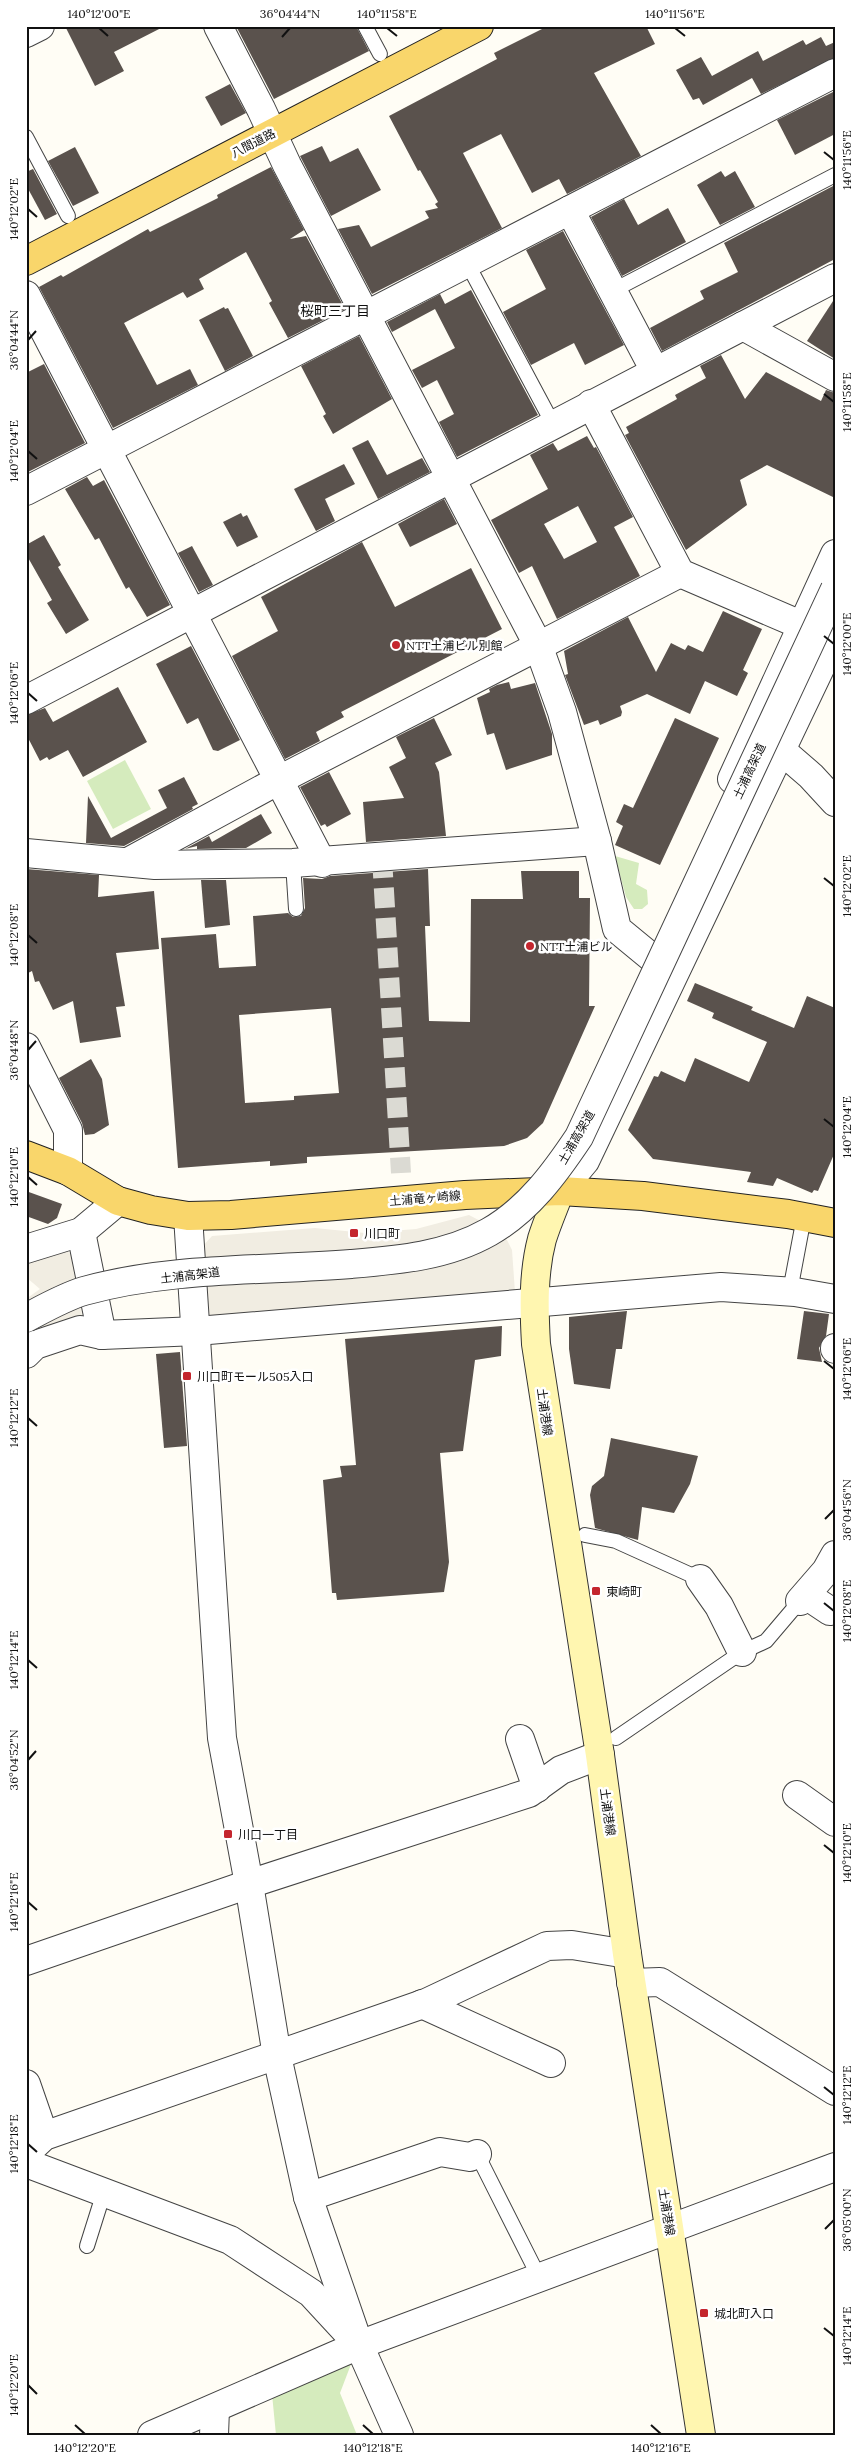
<svg xmlns="http://www.w3.org/2000/svg" width="861" height="2461" font-family="Lora,'Noto Sans JP',serif">
<style>
.green{fill:#d5ebbd}
.plaza{fill:#f1ede2}
.building{fill:#5a524d;fill-rule:evenodd}
.lines{fill:none;stroke-linecap:round;stroke-linejoin:round}
.pedestrian-tunnel{stroke:#dbdad3;stroke-width:20;stroke-dasharray:20 10;stroke-linecap:butt}
.service-casing{stroke:#444;stroke-width:16}
.minor-casing{stroke:#444;stroke-width:30}
.tertiary-casing{stroke:#444;stroke-width:30}
.secondary-casing{stroke:#333;stroke-width:30}
.primary-casing{stroke:#222;stroke-width:30}
.service{stroke:#fff;stroke-width:14}
.minor{stroke:#fff;stroke-width:28}
.tertiary{stroke:#fff;stroke-width:28}
.secondary{stroke:#fff6b0;stroke-width:28}
.primary{stroke:#f9d66b;stroke-width:28}
.tertiary-bridge-casing{stroke:#444;stroke-width:30;stroke-linecap:butt}
.tertiary-bridge{stroke:#fff;stroke-width:28}
.ticks{fill:none;stroke:#111;stroke-width:2}
.poi-dot{fill:#c4262e;stroke:#fff;stroke-width:2}
.labels{text-anchor:middle;dominant-baseline:central;stroke-width:5;stroke-linejoin:round;paint-order:stroke}
.street-label{font-size:12px;fill:#111;stroke:#fff}
.poi-label{font-size:12px;fill:#111;stroke:#fff;text-anchor:start}
.neighbourhood-label{font-size:14px;fill:#111;stroke:#fff}
.neatline{fill:none;stroke:#111;stroke-width:2}
.ticks-label{font-size:12px;text-anchor:middle;fill:#111}
</style>
<rect width="100%" height="100%" fill="#fffdf5"/>
<g class="green">
<path d="M125,760l26,49 -38,20 -26,-48z"/>
<path d="M615,856l24,7 -3,21 11,6 1,14 -6,5h-8l-8,-12z"/>
<path d="M353,2359l-13,34 17,42h-81l-4,-41z"/>
</g>
<g class="plaza">
<path d="M469,1215l21,11 17,14 5,10 3,42 -301,33 -9,-9 -4,-68 11,-12 103,-8 50,5 51,-4z"/>
<path d="M65,1250l6,4 7,14 4,49 -56,25v-43l14,-10 -14,-12v-17z"/>
</g>
<g class="building">
<path d="M65,26h100l-51,26 10,19 -29,15z"/>
<path d="M236,26h120l13,25 -95,48z"/>
<path d="M548,26h98l9,18 -61,29 47,83 -74,38 -8,-15 -27,14 -31,-59 -38,19 39,75 -130,66 -34,-65 21,-4 12,22 58,-29 -4,-7 13,-3 -3,-4 3,-2 -18,-32 -2,1 -29,-55 108,-57 -3,-6z"/>
<path d="M821,37l5,9 9,-4v16l-74,36 -9,-16 -49,27 -4,-7 -6,2 -17,-30 25,-13 11,19 46,-25 5,10 40,-21 3,5z"/>
<path d="M230,84l16,29 -25,13 -16,-29z"/>
<path d="M835,91v43l-40,21 -18,-35z"/>
<path d="M322,146l8,16 28,-14 23,42 -50,26 -31,-60z"/>
<path d="M75,147l24,46 -26,13 -25,-45z"/>
<path d="M271,167l33,63 -14,9 16,-3 39,73 -57,29 -19,-35 3,-2 -26,-49 -47,27 5,10 -17,9 -4,-6 -59,31 33,62 33,-16 8,16 -85,43 -74,-141 22,-12 2,2 85,-48 2,3 68,-34 -1,-3z"/>
<path d="M33,169l24,45 -12,6 -19,-35v-13z"/>
<path d="M721,171l4,6 10,-6 20,36 -35,18 -23,-40z"/>
<path d="M835,185v74l-173,92 -12,-23 54,-29 -4,-8 38,-19 -14,-29z"/>
<path d="M624,199l14,26 30,-17 18,34 -64,34 -31,-59z"/>
<path d="M563,231l61,114 -39,20 -11,-22 -43,22 -28,-53 43,-23 -20,-39z"/>
<path d="M471,290l67,125 -81,42 -18,-35 15,-8 -17,-34 -15,8 -10,-18 43,-22 -20,-39 -43,23 -5,-10 53,-28 5,10z"/>
<path d="M835,298v61l-28,-18z"/>
<path d="M224,307l1,2 3,-1 25,48 -28,15 -26,-51z"/>
<path d="M359,336l33,63 -59,35 -10,-18 3,-2 -25,-48z"/>
<path d="M721,355l24,44 21,-27 55,29 5,-11 9,3v105l-68,-33 -27,15 7,25 -61,45 -61,-115 4,-2 -3,-6 51,-28 -2,-4 31,-17 -6,-12z"/>
<path d="M44,364l41,79 -59,30v-100z"/>
<path d="M587,436l7,12 2,-1 37,70 -19,10 26,49 -83,43 -25,-53 -13,7 -28,-53 57,-31 -18,-34 23,-12 5,8zM578,506l19,36 -33,17 -20,-35z"/>
<path d="M368,440l19,35 35,-17 8,14 -52,27 -26,-51z"/>
<path d="M344,464l11,20 -30,15 10,22 -19,10 -22,-42z"/>
<path d="M87,477l6,9 11,-6 66,125 -23,12 -18,-30 -3,2 -27,-51 -4,2 -30,-51z"/>
<path d="M444,499l13,25 -47,23 -12,-23z"/>
<path d="M241,513l2,4 4,-2 11,22 -21,10 -14,-25z"/>
<path d="M44,535l17,30 -3,2 31,53 -23,14 -19,-31 5,-3 -26,-46v-9z"/>
<path d="M362,542l33,65 76,-39 31,61 -161,83 3,5 -28,15 4,9 -35,18 -53,-103 46,-25 -17,-34z"/>
<path d="M192,546l21,39 -14,7 -21,-39z"/>
<path d="M723,611l39,18 -19,41 5,3 -11,23 -32,-15 -15,33 -43,-20 -27,12 2,6 -1,4 -21,9 -2,-5 -14,5 -19,-50 3,-1 -4,-23 64,-34 28,55 15,-29 14,7 3,-5 15,7z"/>
<path d="M191,646l49,94 -22,11 -5,-1 -15,-32 -11,6 -31,-60z"/>
<path d="M509,682l2,7 24,-6 17,51v21l-46,15 -12,-37 -7,2 -10,-37 13,-6 -1,-3 8,-4z"/>
<path d="M118,687l29,55 -64,35 -15,-27 -19,10 -2,-3 -7,4 -14,-27v-19l19,-7 8,14z"/>
<path d="M434,718l18,37 -17,8 4,9 7,64 -80,6 -3,-40 41,-4 -15,-31 17,-9 -10,-21z"/>
<path d="M675,718l44,20 -59,127 -45,-20 8,-19 -7,-4 8,-18 9,4z"/>
<path d="M329,772l22,42 -24,13 -2,-3 -4,2 -21,-39z"/>
<path d="M184,777l14,27 -6,3 1,2 -69,37 -38,-3 2,-47 23,42 56,-30 -9,-18z"/>
<path d="M261,814l11,19 -26,15 -49,1v-3l-12,3 24,-13 3,6z"/>
<path d="M26,869l73,6 -1,22 56,-6 5,58 -43,4 9,53 -9,1 5,30 -41,6 -7,-42 -20,9 -14,-29 -4,1 -3,-11 -6,3z"/>
<path d="M428,869l2,57h-5l4,95 41,1 1,-123h52l-2,-28h58v27h11l-1,108h6l-52,117 -16,15 -23,8 -197,11v6l-37,3v-5l-92,7 -17,-230 55,-4 3,34 37,-2 -3,-50 35,-3 5,4 8,-1 4,-8 -2,-30 19,1 8,-3zM331,1008l8,85 -45,3v4l-49,3 -6,-88z"/>
<path d="M201,880h25l4,45 -25,3z"/>
<path d="M695,983l58,24 -2,3 43,18 13,-32 28,12v144l-17,39 -4,-1 -2,3 -35,-15 -4,8 -26,-4 4,-10 -98,-13 -25,-29 26,-54 4,1 3,-6 24,11 10,-24 54,24 18,-40 -55,-24 2,-5 -27,-12z"/>
<path d="M91,1059l11,20 7,46 -15,9 -9,1 -3,-12 -23,-45z"/>
<path d="M26,1191l36,13 -5,14 -9,6 -22,-8z"/>
<path d="M627,1311l-5,38h-6l-6,40 -36,-5 -5,-35v-32z"/>
<path d="M804,1311l25,3 -3,22 -7,12 3,14 -25,-3z"/>
<path d="M502,1326l-1,30 -26,4 -12,91 -23,2 9,109 -5,30 -107,8 -1,-7h-4l-9,-113 19,-3 -2,-11 16,-1 -11,-126z"/>
<path d="M180,1352l7,94 -23,2 -8,-94z"/>
<path d="M611,1438l87,18 -8,28 -16,29 -32,-6 -4,33 -43,-12 -5,-33 2,-9 12,-10z"/>
</g>
<g class="lines">
<path class="pedestrian-tunnel" d="M382,858l19,315"/>
<defs>
<g id="service">
<path d="M365,26l15,28"/>
<path d="M26,137l42,79"/>
<path d="M467,263l86,161"/>
<path d="M612,291l223,-116"/>
<path d="M293,863l3,46"/>
<path d="M790,1291l14,-74"/>
<path d="M585,1535l31,6 84,38"/>
<path d="M616,1738l126,-86 24,-11 34,-40"/>
<path d="M477,2154l62,123"/>
<path d="M87,2246l17,-54"/>
</g>
<g id="minor">
<path d="M218,26l43,83 26,56 251,480 24,67 35,129 20,88 34,28"/>
<path d="M26,33l14,-7"/>
<path d="M570,210l85,161"/>
<path d="M26,295l296,568"/>
<path d="M743,326l92,51"/>
<path d="M591,404l89,169 121,52 18,16"/>
<path d="M26,491l809,-418"/>
<path d="M26,700l809,-422"/>
<path d="M781,750l30,26 24,26"/>
<path d="M26,853l129,12 138,-2 304,-22"/>
<path d="M128,862l151,-82 401,-207"/>
<path d="M26,1047l42,83v41"/>
<path d="M188,1216l34,522 27,146 28,172 31,141 51,148"/>
<path d="M81,1232l21,103"/>
<path d="M26,1249l55,-17 37,-31"/>
<path d="M835,1349v-1"/>
<path d="M26,1354l9,-9 45,-15 22,5 95,-4 524,-44 74,5 40,7"/>
<path d="M700,1579l19,27 23,46"/>
<path d="M806,1595l24,16"/>
<path d="M800,1601l26,-30 9,-16"/>
<path d="M520,1739l17,49"/>
<path d="M797,1795l38,27"/>
<path d="M26,1961l223,-77 280,-91 32,-23 39,-15"/>
<path d="M631,1983l29,-1 175,109"/>
<path d="M422,2004l129,59"/>
<path d="M26,2084l18,52"/>
<path d="M26,2153l18,-17 382,-133 121,-57 25,-1 55,9"/>
<path d="M308,2197l132,-45 30,5 7,-3"/>
<path d="M152,2435l207,-90 476,-178"/>
<path d="M214,2435l1,-26"/>
</g>
<g id="tertiary">
<path d="M732,779l103,-225"/>
<path d="M560,1191l25,-30 250,-524"/>
<path d="M26,2163l204,77 81,53 48,52 40,90"/>
</g>
<path id="secondary" d="M560,1191c-6,16 -13,32 -18,48 -9,34 -8,70 -6,105l64,411 27,199 74,481"/>
<g id="primary">
<path d="M26,261l453,-235"/>
<path d="M26,1155l42,16 50,30 33,9 37,6 43,-1 234,-20 95,-4 83,5 145,18 47,9"/>
</g>
</defs>
<use href="#service" class="service-casing"/>
<use href="#minor" class="minor-casing"/>
<use href="#tertiary" class="tertiary-casing"/>
<use href="#secondary" class="secondary-casing"/>
<use href="#primary" class="primary-casing"/>
<use href="#service" class="service"/>
<use href="#minor" class="minor"/>
<use href="#tertiary" class="tertiary"/>
<use href="#secondary" class="secondary"/>
<use href="#primary" class="primary"/>
<defs>
<path id="tertiary-bridge" d="M26,1318c19,-10 38,-21 58,-27 86,-24 179,-20 267,-27 47,-4 96,-8 138,-32 39,-22 66,-59 90,-95l256,-548"/>
</defs>
<use href="#tertiary-bridge" class="tertiary-bridge-casing"/>
<use href="#tertiary-bridge" class="tertiary-bridge"/>
</g>
<path class="ticks" d="M99,28l9,8M387,28l10,8M675,28l10,8M282,37l8,-9M824,152l10,8M28,209l9,8M28,340l8,-9M824,394l10,8M28,451l9,8M824,636l10,8M28,693l9,8M824,878l10,8M28,935l9,8M28,1050l8,-9M824,1119l10,8M28,1177l9,8M824,1361l10,8M28,1418l9,8M825,1519l9,-9M824,1603l10,8M28,1660l9,8M28,1760l8,-9M824,1845l10,8M28,1902l9,8M824,2087l10,8M28,2144l9,8M825,2229l9,-9M824,2328l10,8M28,2385l9,9M75,2425l10,9M363,2425l10,9M651,2425l10,9"/>
<g class="poi-dot">
<circle cx="396" cy="645" r="5"/>
<circle cx="530" cy="946" r="5"/>
<rect x="349" y="1228" width="10" height="10" rx="2.5"/>
<rect x="182" y="1371" width="10" height="10" rx="2.5"/>
<rect x="591" y="1586" width="10" height="10" rx="2.5"/>
<rect x="223" y="1829" width="10" height="10" rx="2.5"/>
<rect x="699" y="2308" width="10" height="10" rx="2.5"/>
</g>
<g class="labels">
<g class="street-label">
<text transform="translate(253 143) rotate(-27)">八間道路</text>
<text transform="translate(749 771) rotate(-65)">土浦高架道</text>
<text transform="translate(576 1137) rotate(-60)">土浦高架道</text>
<text transform="translate(425 1198) rotate(-5)">土浦竜ヶ崎線</text>
<text transform="translate(190 1275) rotate(-7)">土浦高架道</text>
<text transform="translate(545 1412) rotate(82)">土浦港線</text>
<text transform="translate(608 1812) rotate(82)">土浦港線</text>
<text transform="translate(667 2212) rotate(81)">土浦港線</text>
</g>
<g class="poi-label">
<text x="406" y="645">NTT土浦ビル別館</text>
<text x="540" y="946">NTT土浦ビル</text>
<text x="364" y="1233">川口町</text>
<text x="197" y="1376">川口町モール505入口</text>
<text x="606" y="1591">東崎町</text>
<text x="238" y="1834">川口一丁目</text>
<text x="714" y="2313">城北町入口</text>
</g>
<g class="neighbourhood-label">
<text x="335" y="311">桜町三丁目</text>
</g>
</g>
<rect width="861" height="2461" fill="none" stroke="#ffffff" stroke-width="55"/>
<rect x="28" y="28" width="806" height="2406" class="neatline"/>
<g class="ticks-label">
<text x="99" y="18">140°12'00"E</text>
<text x="290" y="18">36°04'44"N</text>
<text x="387" y="18">140°11'58"E</text>
<text x="675" y="18">140°11'56"E</text>
<text transform="translate(847 160) rotate(-90)" y="4">140°11'56"E</text>
<text transform="translate(14 209) rotate(-90)" y="4">140°12'02"E</text>
<text transform="translate(14 340) rotate(-90)" y="4">36°04'44"N</text>
<text transform="translate(847 402) rotate(-90)" y="4">140°11'58"E</text>
<text transform="translate(14 451) rotate(-90)" y="4">140°12'04"E</text>
<text transform="translate(847 644) rotate(-90)" y="4">140°12'00"E</text>
<text transform="translate(14 693) rotate(-90)" y="4">140°12'06"E</text>
<text transform="translate(847 886) rotate(-90)" y="4">140°12'02"E</text>
<text transform="translate(14 935) rotate(-90)" y="4">140°12'08"E</text>
<text transform="translate(14 1050) rotate(-90)" y="4">36°04'48"N</text>
<text transform="translate(847 1127) rotate(-90)" y="4">140°12'04"E</text>
<text transform="translate(14 1177) rotate(-90)" y="4">140°12'10"E</text>
<text transform="translate(847 1369) rotate(-90)" y="4">140°12'06"E</text>
<text transform="translate(14 1418) rotate(-90)" y="4">140°12'12"E</text>
<text transform="translate(847 1510) rotate(-90)" y="4">36°04'56"N</text>
<text transform="translate(847 1611) rotate(-90)" y="4">140°12'08"E</text>
<text transform="translate(14 1660) rotate(-90)" y="4">140°12'14"E</text>
<text transform="translate(14 1760) rotate(-90)" y="4">36°04'52"N</text>
<text transform="translate(847 1853) rotate(-90)" y="4">140°12'10"E</text>
<text transform="translate(14 1902) rotate(-90)" y="4">140°12'16"E</text>
<text transform="translate(847 2095) rotate(-90)" y="4">140°12'12"E</text>
<text transform="translate(14 2144) rotate(-90)" y="4">140°12'18"E</text>
<text transform="translate(847 2220) rotate(-90)" y="4">36°05'00"N</text>
<text transform="translate(847 2336) rotate(-90)" y="4">140°12'14"E</text>
<text transform="translate(14 2385) rotate(-90)" y="4">140°12'20"E</text>
<text x="85" y="2452">140°12'20"E</text>
<text x="373" y="2452">140°12'18"E</text>
<text x="661" y="2452">140°12'16"E</text>
</g>
</svg>
